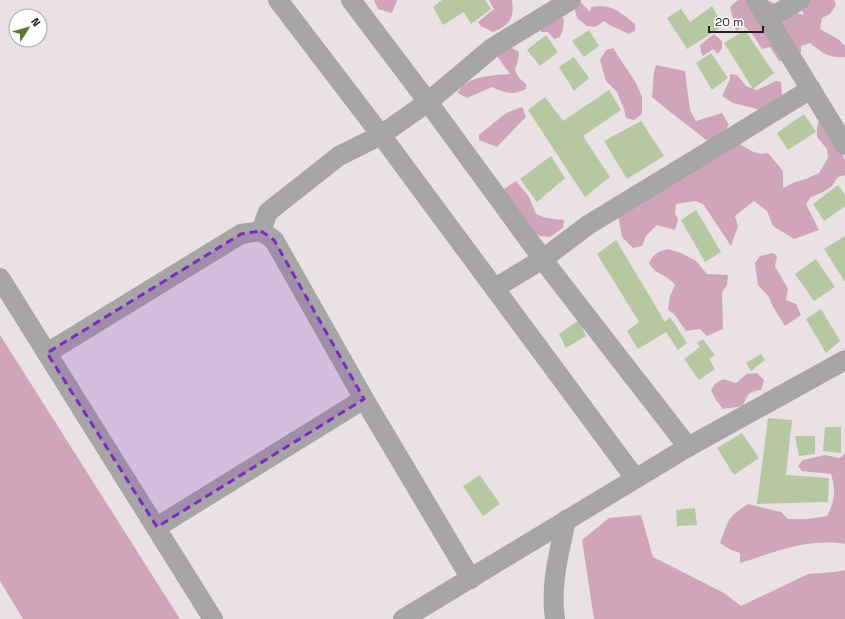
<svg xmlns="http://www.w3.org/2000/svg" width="845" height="619" font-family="'Space Grotesk',sans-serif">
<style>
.forest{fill:#d1a5b8}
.building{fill:#b5c8a1}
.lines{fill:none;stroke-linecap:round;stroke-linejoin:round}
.minor{stroke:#a8a5a6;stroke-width:20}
.marked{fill:#7b2cbf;fill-opacity:0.2;stroke:#7b2cbf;stroke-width:3;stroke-dasharray:8 5;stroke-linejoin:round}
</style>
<rect width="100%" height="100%" fill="#eae1e5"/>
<g class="forest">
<path d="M374,0h23l-5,13 -14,-4z"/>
<path d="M489,0h23c3,18 -3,26 -19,32l-12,-6 -3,-4 16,-13z"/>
<path d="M579,0l11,12 1,-5c22,-3 27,4 44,17v7l-7,3c-9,-6 -16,-6 -24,-13l-9,6 -8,-1 -10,-8 -3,-13z"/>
<path d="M738,0h29l26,12 11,3 -3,-6 -8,-9h41l2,5 -6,9 -8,4 -2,11 18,10 7,7v11c-15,2 -24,-5 -35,-14l-9,3v6l-14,9h-8l-9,-14 -8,2 -9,-14 -9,-9 -8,5 -6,-24z"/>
<path d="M561,15l3,5 -1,9 -3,8 -6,2 -6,-7h-7l-1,-5z"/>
<path d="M714,34l8,7v7l-4,6 -5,-5 -10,7 -2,-4 -1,-7z"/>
<path d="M506,45l13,7 -1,8 -3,10 4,8 7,6v5c-14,7 -20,4 -34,-2l-25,11 -9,-5c6,-17 37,-18 52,-19l-14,-19z"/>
<path d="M613,48l23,35 6,14v17l-8,6 -8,-2 -2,-9 -7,-17 -11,-11 -6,-21 6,-10z"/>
<path d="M656,65l29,6 5,39 6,11 26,-8 7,12 -10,14 -13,1c-18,-15 -37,-28 -54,-43l2,-26z"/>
<path d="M730,74l7,1 9,11 11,4 19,-9 5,1 1,13 -7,7 -14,8 -28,-7 -11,-7 8,-17z"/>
<path d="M522,107l4,10 -29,30 -18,-7v-5l27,-22z"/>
<path d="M819,121l23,31 3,9v14l-7,2 -6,9 -9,6 -12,5 -5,7 13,26 -25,9 -21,-13 -6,-15 -13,-10 -19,15 3,10 -7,20 -28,-42 -8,-3 -19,3 -1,9 3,7 -3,10 -18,-5 -11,11 -4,10 -9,2 -11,-11 -5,-27 121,-67c11,6 18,13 30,10l15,18v17l12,-6 11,-3 13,-6 9,-15 -1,-9 -10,-12v-10z"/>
<path d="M516,181l13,16 7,17 10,4 18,2 -1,8 -13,9 -10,-1 -13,-9 -22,-29 -1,-9z"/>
<path d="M668,249l13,4 15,8 11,13 21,1 -1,10 -5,7 1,37 -16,7 -7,-7 -14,2 -12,-17 -6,-4 2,-14 5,-11c-9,-12 -19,-9 -26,-22 4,-9 10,-12 19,-14z"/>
<path d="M773,253l4,3 -2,10 13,23 -2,11 10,4 5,11 -16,11 -12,-19 -4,-10 -11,-12 -3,-22 5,-7z"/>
<path d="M0,335l180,284h-157l-23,-38z"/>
<path d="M757,373l7,7 -3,10c-12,1 -14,5 -18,16l-20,3 -7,-9 -5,-10 4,-6 8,-5 13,4 11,-9z"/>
<path d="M845,454v90c-37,-6 -70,8 -105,19v-10l-9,-3 -11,-7c9,-23 6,-25 28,-39l33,8 7,7h19l20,-3c8,-15 9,-26 4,-42l-29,-3 -4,-5 5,-6 22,-5 14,3z"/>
<path d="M641,515l12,42 71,36 17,13 67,-32 26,-2 11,-2v49h-251l-12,-79 27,-22z"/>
</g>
<g class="building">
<path d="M442,0h43l6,9 -20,15 -7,-12 -21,13 -10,-18z"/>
<path d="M712,6l11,20 -36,23 -20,-31 14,-9 9,13z"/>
<path d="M589,30l10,16 -15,11 -12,-16z"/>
<path d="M745,30l29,43 -21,16 -29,-46z"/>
<path d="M546,35l12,17 -18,14 -13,-16z"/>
<path d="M711,53l17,25 -16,12 -16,-27z"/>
<path d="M574,57l15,21 -15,13 -15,-24z"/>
<path d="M609,90l12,20 -38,26 27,41 -25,20 -57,-87 17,-13 18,24z"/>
<path d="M804,114l12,18 -28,18 -11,-17z"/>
<path d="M641,121l23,35 -37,23 -23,-38z"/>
<path d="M551,156l14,22 -28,24 -17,-23z"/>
<path d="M838,185l7,10v11l-21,15 -11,-17z"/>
<path d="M696,210l25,42 -16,10 -24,-42z"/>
<path d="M845,236v46l-21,-33z"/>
<path d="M616,240l49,82 5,-5 17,26 -9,7 -12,-18 -28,17 -11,-18 12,-9 -42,-68z"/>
<path d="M816,259l19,28 -21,14 -19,-27z"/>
<path d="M821,309l19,32 -14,12 -20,-34z"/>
<path d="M579,320l7,16 -20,12 -7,-14z"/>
<path d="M703,339l12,16 -6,4 6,10 -16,11 -15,-21 16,-12 -3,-4z"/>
<path d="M761,354l4,6 -14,11 -5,-8z"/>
<path d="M768,418l24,2 -6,55 43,3 -1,24 -71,2z"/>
<path d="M825,427h16v26l-18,-2z"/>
<path d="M742,433l17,25 -25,17 -17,-27z"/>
<path d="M795,436h20v18l-16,2z"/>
<path d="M480,475l20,29 -17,12 -20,-30z"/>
<path d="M695,508l2,17 -20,1 -1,-16z"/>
</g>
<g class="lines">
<g class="minor">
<path d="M278,0l103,135 254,343"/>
<path d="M351,0l77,102 125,171 135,174"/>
<path d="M756,0l89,145"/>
<path d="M768,19l32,-19"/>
<path d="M261,231l7,-19 71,-56 42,-21 47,-33 64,-54 79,-48"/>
<path d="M0,278l213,341"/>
<path d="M495,288l48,-29 45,-34 223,-136"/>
<path d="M47,353l194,-119 20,-3 13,9 90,159 107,180"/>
<path d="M157,527l207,-128"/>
<path d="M403,619l285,-172 157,-87"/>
<path d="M555,619c-5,-34 4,-65 11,-99"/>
</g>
</g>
<path class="marked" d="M261,231l13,9 90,159 -207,128 -110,-174 194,-119z"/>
<g transform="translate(28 28) rotate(53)"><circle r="19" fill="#ffffff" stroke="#a7a6a6"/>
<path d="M0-3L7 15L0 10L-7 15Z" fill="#5a7a30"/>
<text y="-6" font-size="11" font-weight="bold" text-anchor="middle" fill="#232021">N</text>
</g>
<path d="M709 26v6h54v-6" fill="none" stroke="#232021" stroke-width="2"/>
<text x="715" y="26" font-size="12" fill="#232021" stroke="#ffffff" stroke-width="3" paint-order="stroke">20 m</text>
</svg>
